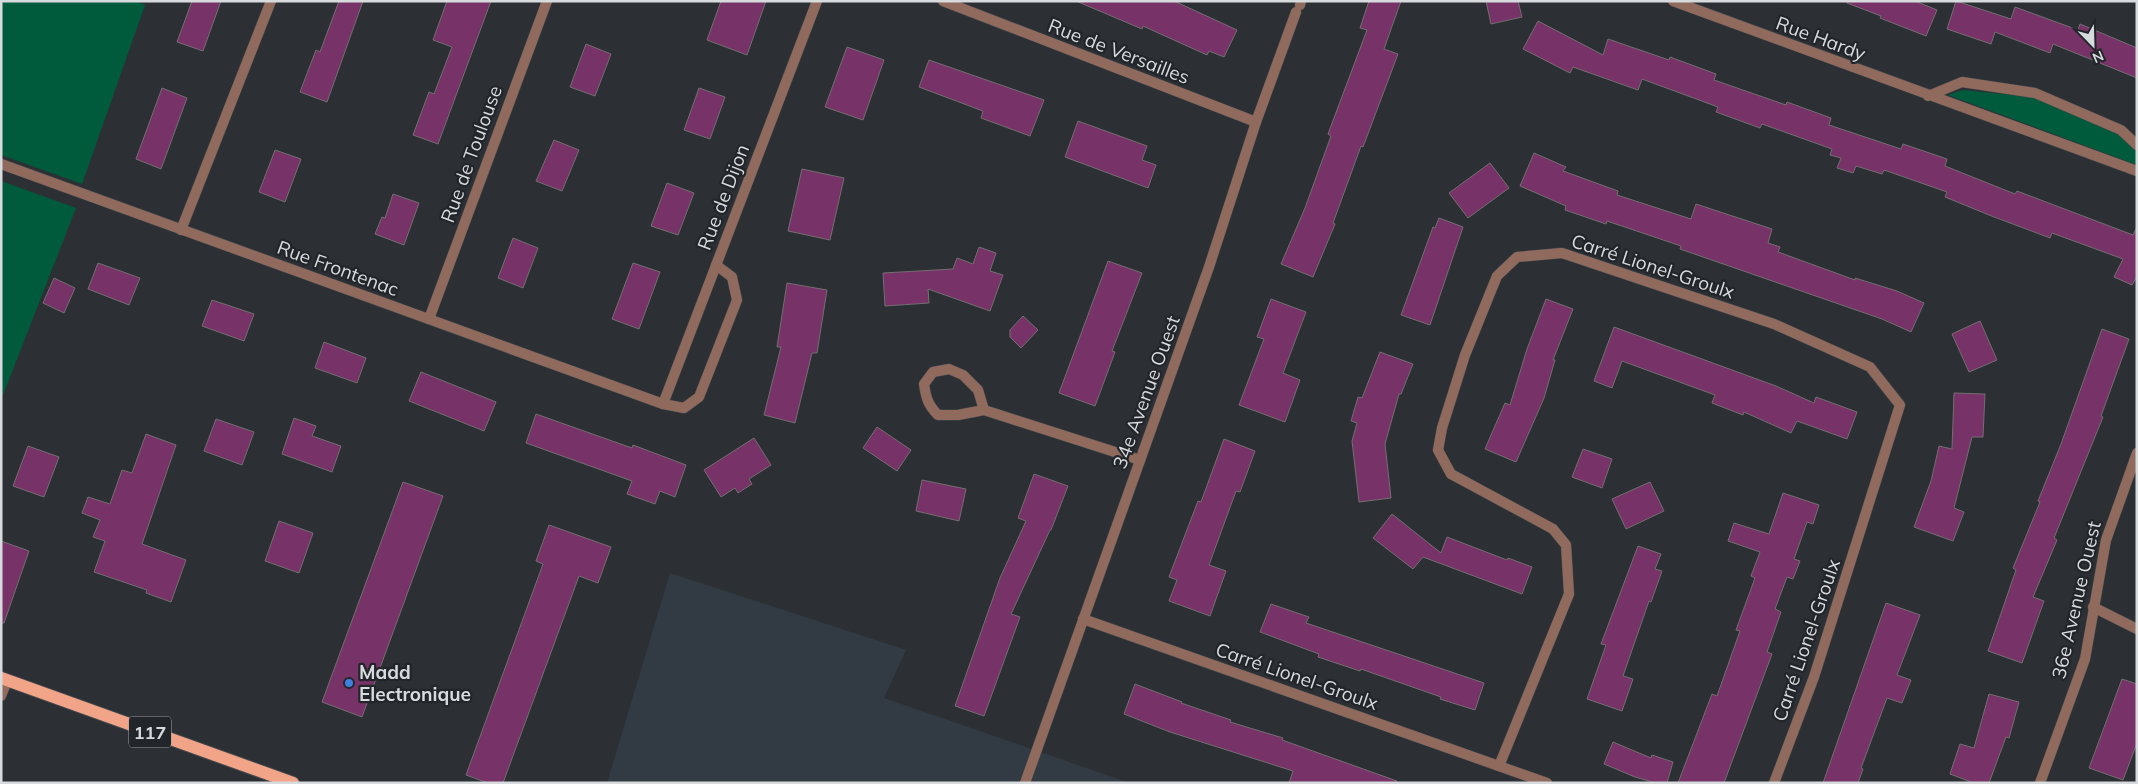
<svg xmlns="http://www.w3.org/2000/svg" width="2138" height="784" font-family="Mulish,sans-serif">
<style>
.built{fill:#323b43}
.green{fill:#005b3c}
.building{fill:#773367;stroke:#736e71}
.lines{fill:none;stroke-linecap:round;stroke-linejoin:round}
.minor-casing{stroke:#484b4f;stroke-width:11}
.primary-casing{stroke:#484b4f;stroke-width:14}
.minor{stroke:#906b5d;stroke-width:10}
.primary{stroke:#f1a488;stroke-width:12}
.shop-dot{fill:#3f7fe0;stroke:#22262a;stroke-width:2}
.labels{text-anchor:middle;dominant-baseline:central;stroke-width:4.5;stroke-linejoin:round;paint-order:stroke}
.shield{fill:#22262a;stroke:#a1a5a7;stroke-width:1}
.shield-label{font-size:18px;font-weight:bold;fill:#d8dbdd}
.street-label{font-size:19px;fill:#d8dbdd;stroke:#22262a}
.poi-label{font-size:19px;font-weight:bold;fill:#d8dbdd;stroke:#22262a;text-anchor:start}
</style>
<rect width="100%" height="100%" fill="#2c3034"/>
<path class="built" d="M670,573l236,77 -22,48 246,85h-523z"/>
<g class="green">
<path d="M1,1h136l8,4 -63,179 -81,-29z"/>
<path d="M1963,90l69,7 84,36 21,19v13l-189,-70z"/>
<path d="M1,181l75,27 -75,192z"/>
</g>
<g class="building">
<path d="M192,1h29l-18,50 -26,-9z"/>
<path d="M339,1h24l-36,101 -27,-10 16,-42 4,2z"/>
<path d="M447,1h44l-53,143 -25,-9 16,-43 5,2 18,-47 -19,-7z"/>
<path d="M721,1h45l-19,54 -40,-15z"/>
<path d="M1076,1h98l63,29 -13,27 -15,-6 -2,4 -64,-29 -1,3z"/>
<path d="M1369,1h32l-17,48 14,5 -35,93 -2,-1 -28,77 2,1 -22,53 -32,-13 24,-56 26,-72 -3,-2 39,-104 -7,-2z"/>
<path d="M1486,1h32l4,16 -31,7z"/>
<path d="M1847,1h68l22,9 -11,26 -46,-18 1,-2 -34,-13z"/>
<path d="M1956,1l55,18 4,-12 63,23 2,-6 57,24v30l-84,-34 -3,9 -55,-21 -4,12 -44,-15z"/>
<path d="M1538,21l65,34 5,-16 61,21 1,-3 46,17 -2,6 72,25 1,-3 44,16 -2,7 72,24 2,-5 44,15 -2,7 70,28 2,-3 116,44 4,-8v49l-5,9 -18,-8 9,-18 -71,-26 -2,5 -61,-23 -44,-18 2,-5 -63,-22 -2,4 -26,-8 -3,7 -16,-5 4,-10 -11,-3 2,-6 -70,-25 -2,4 -44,-16 2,-5 -76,-28 -4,11 -65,-23 -3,6 -47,-24z"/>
<path d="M586,44l25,10 -16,42 -25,-9z"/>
<path d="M847,47l37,13 -21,60 -38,-13z"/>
<path d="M929,60l115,40 -14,36 -49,-18 2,-7 -64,-24z"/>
<path d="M162,88l25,10 -26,71 -25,-10z"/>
<path d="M699,88l26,9 -15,42 -26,-9z"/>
<path d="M1078,121l69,25 -5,14 14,5 -8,23 -83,-31z"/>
<path d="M554,140l25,10 -17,41 -26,-10z"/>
<path d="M275,150l26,9 -16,43 -26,-10z"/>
<path d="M1534,153l32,14 -3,4 55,20 -1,4 74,24 5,-15 76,25 -4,14 12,4 -2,5 77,28v-2l42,13 27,12 -13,29 -29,-13 -202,-70 1,-3 -74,-25 -1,3 -41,-14 1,-4 -46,-20z"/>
<path d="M1490,163l19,25 -41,30 -19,-25z"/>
<path d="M802,169l42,9 -14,62 -42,-9z"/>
<path d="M667,183l27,10 -16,42 -27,-9z"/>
<path d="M393,194l26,9 -15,42 -29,-11 7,-17 3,1z"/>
<path d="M1439,218l24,9 -33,98 -29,-10 32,-88 2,1z"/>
<path d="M513,238l25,10 -15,40 -25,-10z"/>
<path d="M979,247l17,6 -6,18 13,4 -13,36 -62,-22 1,14 -44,3 -2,-33 70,-4 4,-11 16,6z"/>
<path d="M1108,261l34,12 -30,78 3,1 -20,54 -36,-13z"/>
<path d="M98,263l42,15 -11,27 -41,-16z"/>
<path d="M633,263l27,9 -21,57 -27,-10z"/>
<path d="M54,278l21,10 -11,25 -21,-10z"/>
<path d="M787,283l40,7 -10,63h-5l-17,70 -31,-8 17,-68h-4z"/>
<path d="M1271,299l35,13 -23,61 17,7 -15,42 -46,-17 25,-66 -7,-2z"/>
<path d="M1546,299l27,10 -20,51h2l-11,38 -28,64 -31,-13 20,-46 5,2 17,-56z"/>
<path d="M212,300l42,14 -10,27 -42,-15z"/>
<path d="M1023,316l15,14 -17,18 -11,-11v-7z"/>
<path d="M1980,321l17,39 -28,12 -17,-38z"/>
<path d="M1614,327l162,59 38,17 2,-6 41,15 -10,27 -50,-18 -6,12 -47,-21 -1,3 -31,-12 3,-8 -93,-34 -10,27 -18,-7z"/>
<path d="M2102,329l27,10 -28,77 2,1 -49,121 3,2 -24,57 11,4 -22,62 -34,-12 28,-81 -3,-2 27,-66 -2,-1 23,-57z"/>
<path d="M324,342l42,16 -9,25 -42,-15z"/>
<path d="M1380,352l33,12 -12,30h-2l-14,50 6,54 -32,4 -7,-61 5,-18 -6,-2 7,-24 4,1z"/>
<path d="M421,372l75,30 -12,29 -75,-30z"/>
<path d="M1954,393l31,1 -2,43h-11l-18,71 10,4 -11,29 -39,-14 17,-46 8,-35 13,3z"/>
<path d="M536,414l96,34 1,-3 53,20 -11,32 -15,-6 -5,13 -28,-10 5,-13 -106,-38z"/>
<path d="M294,418l22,8 -4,10 29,10 -9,26 -50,-18z"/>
<path d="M216,419l38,13 -12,33 -38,-14z"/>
<path d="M877,427l34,23 -14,21 -34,-23z"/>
<path d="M146,434l30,11 -34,99 44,16 -15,42 -25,-9 1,-3 -53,-18 11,-31 -12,-4 7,-17 -18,-7 6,-16 22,7 12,-34 10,3z"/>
<path d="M754,438l17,27 -22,14 3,5 -14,9 -3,-5 -14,9 -17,-27z"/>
<path d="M1224,439l31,12 -15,41 -4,-1 -27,74 17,6 -16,45 -41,-15 8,-21 -8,-3 29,-76 3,1z"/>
<path d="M28,446l31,11 -15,40 -31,-11z"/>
<path d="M1583,449l29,10 -10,29 -30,-11z"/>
<path d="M1034,474l34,12 -17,44h-1l-39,84 9,3 -36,99 -29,-10 45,-128 26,-57 -8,-3z"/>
<path d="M922,480l44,9 -7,32 -43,-10z"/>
<path d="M403,482l40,14 -81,221 -40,-15z"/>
<path d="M1650,482l14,29 -38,18 -14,-30z"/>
<path d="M1783,493l36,12 -6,19 -6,-2 -13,37 6,2 -7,18 -6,-2 -12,32 6,3 -14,40 5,2 -48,129h-46l34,-89 5,2 23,-65 -4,-1 19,-52 -4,-2 9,-24 -32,-11 6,-18 35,11z"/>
<path d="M1392,514l49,39 6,-16 60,23 1,-2 24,9 -10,27 -99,-37 -10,12 -40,-31z"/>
<path d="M279,521l34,12 -14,40 -34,-12z"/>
<path d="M549,525l62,22 -13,36 -19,-7 -76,207h-15l-22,-8 77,-211 -7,-3z"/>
<path d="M1,541l28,10 -25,72h-3z"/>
<path d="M1638,546l23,8 -6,15 7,2 -11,31 -2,-1 -26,75 10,3 -11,32 -35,-12 19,-54 -5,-1z"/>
<path d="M1886,603l34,12 -23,60 14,5 -9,23 -15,-5 -26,70 2,1 -5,14h-35z"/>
<path d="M1271,604l38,13 -3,6 178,60 -9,27 -35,-11 1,-2 -80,-28 -1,2 -42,-14 1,-3 -59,-22z"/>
<path d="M2122,679l15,5v59l-14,37 -34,-12z"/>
<path d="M1135,684l47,18 -1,1 50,17 -1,2 53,16 -1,2 115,41 -1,2h-107l4,-12 -123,-39 -46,-18z"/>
<path d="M1989,694l30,8 -10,36 -3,-1 -17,46h-15l-24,-9 10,-30 14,4z"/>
<path d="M1613,742l38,16 1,-3 21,7 -6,21h-11l-21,-6 -31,-13z"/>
</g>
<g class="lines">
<defs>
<g id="minor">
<path d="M943,1l313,121"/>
<path d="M1673,1l464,170"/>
<path d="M1300,5l1,-4"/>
<path d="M1928,96l34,-14 73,11 86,37 16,15"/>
<path d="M1,164l662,240 21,4 15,-11 38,-97 -5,-23 -16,-12"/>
<path d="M181,230l90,-229"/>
<path d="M429,319l118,-318"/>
<path d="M663,404l154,-403"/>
<path d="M984,410l-6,-20 -15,-15 -14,-6 -16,3 -9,12c2,14 4,21 14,31h20l26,-5 156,50"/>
<path d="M2093,607l44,22"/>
<path d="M1083,619l464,164"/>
<path d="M1,696l6,-15"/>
<path d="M1499,766l70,-172 -3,-49 -13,-16 -102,-55 -13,-24 4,-22 23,-73 32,-79 20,-19 45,-4 212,71 96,43 30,38 -86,272 -40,106"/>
<path d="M1025,783l184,-516 47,-145 40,-110"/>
<path d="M2040,783l45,-124 21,-119 31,-87"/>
</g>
<path id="primary" d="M1,678l292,105"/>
</defs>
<use href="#minor" class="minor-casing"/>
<use href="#primary" class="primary-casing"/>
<use href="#minor" class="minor"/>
<use href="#primary" class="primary"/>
</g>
<circle class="shop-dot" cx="349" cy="683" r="5"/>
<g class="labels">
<rect class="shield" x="129" y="716.5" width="42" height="31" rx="4"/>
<g class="shield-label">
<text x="150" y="732">117</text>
</g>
<g class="street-label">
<text transform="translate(1821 38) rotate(20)">Rue Hardy</text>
<text transform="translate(1119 51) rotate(21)">Rue de Versailles</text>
<text transform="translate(471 154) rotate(-70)">Rue de Toulouse</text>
<text transform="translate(723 197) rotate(-69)">Rue de Dijon</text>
<text transform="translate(1653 266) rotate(18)">Carré Lionel-Groulx</text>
<text transform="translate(338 268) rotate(20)">Rue Frontenac</text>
<text transform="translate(1146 392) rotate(-70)">34e Avenue Ouest</text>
<text transform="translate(2076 600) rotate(-77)">36e Avenue Ouest</text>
<text transform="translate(1806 640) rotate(-71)">Carré Lionel-Groulx</text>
<text transform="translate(1297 676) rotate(19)">Carré Lionel-Groulx</text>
</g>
<g class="poi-label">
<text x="359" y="672">Madd<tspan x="359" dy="22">Electronique</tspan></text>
</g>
</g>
<rect width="2138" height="784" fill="none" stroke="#d8dbdd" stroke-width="5"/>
<g transform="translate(2093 45) rotate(157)" stroke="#22262a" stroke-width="4" paint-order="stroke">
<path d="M0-4L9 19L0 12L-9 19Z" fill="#d8dbdd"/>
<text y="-8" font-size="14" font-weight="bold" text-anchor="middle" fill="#d8dbdd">N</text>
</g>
</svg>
